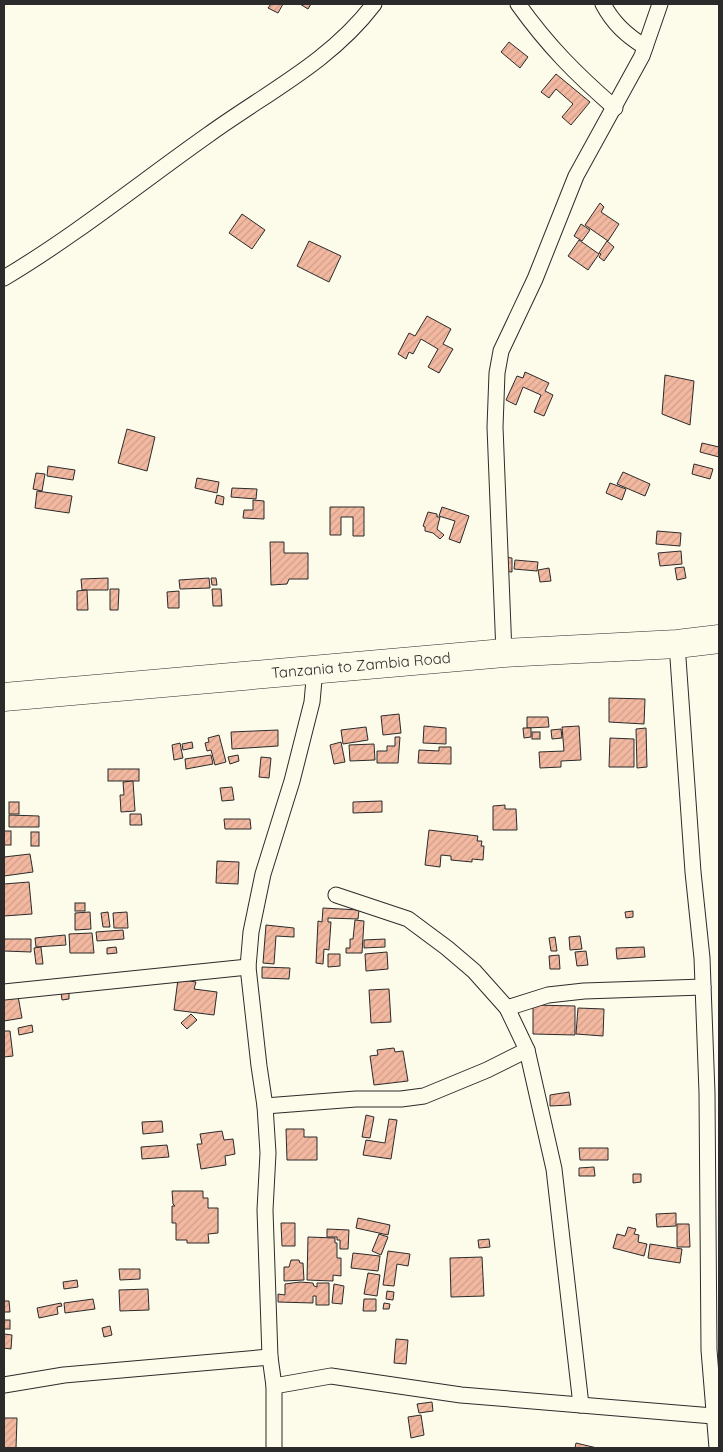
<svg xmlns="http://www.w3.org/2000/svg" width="723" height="1452" font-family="Quicksand,sans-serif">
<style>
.building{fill:url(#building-hatch);stroke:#2b2b2b}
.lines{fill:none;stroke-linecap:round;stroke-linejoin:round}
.street-casing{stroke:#2b2b2b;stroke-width:17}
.highway-casing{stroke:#2b2b2b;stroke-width:29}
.street{stroke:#fdfbea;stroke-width:15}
.highway{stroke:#fdfbea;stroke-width:28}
.labels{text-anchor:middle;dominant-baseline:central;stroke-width:4;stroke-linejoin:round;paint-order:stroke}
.street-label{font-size:15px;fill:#2b2b2b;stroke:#fdfbea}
</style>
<defs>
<pattern id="building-hatch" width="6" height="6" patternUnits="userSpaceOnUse" patternTransform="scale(1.25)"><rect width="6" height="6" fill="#f2b8a0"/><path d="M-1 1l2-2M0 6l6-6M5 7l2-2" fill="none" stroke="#d09e8a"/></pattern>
</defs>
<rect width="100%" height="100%" fill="#fdfbea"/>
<g class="building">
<path d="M271,4h12l-5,9 -10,-5z"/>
<path d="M300,4h11l-3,5z"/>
<path d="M509,42l19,15 -8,11 -19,-16z"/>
<path d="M556,74l34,28 -19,23 -9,-8 11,-13 -17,-15 -7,9 -8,-6z"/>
<path d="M600,203l4,4 -3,5 18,12 -11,17 -23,-16z"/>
<path d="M242,214l23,16 -13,19 -23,-16z"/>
<path d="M581,224l9,6 -8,11 -8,-5z"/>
<path d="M579,240l20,14 -11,16 -20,-14z"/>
<path d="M309,241l32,15 -12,26 -32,-16z"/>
<path d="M607,241l7,6 -10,14 -5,-4 2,-3 -2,-1z"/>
<path d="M427,316l24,13 -8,15 10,5 -14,24 -11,-6 10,-18 -17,-10 -8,15 -4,-2 -3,7 -8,-5 11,-21 6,3z"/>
<path d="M525,372l24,11 -4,8 8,4 -9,21 -10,-4 7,-17 -18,-8 -7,18 -10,-5 11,-24 6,2z"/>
<path d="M665,375l29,6 -4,44 -28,-11z"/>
<path d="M127,429l28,8 -8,34 -29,-8z"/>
<path d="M702,443l17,4v10l-19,-5z"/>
<path d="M694,464l19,5 -3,10 -18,-5z"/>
<path d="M48,466l27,4 -2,10 -26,-4z"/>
<path d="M623,472l27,12 -5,12 -28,-12z"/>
<path d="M36,473l9,1 -3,17 -9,-2z"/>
<path d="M197,478l22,4 -2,11 -22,-5z"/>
<path d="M610,483l16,6 -4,11 -16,-7z"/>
<path d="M232,488l25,1 -1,10 -25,-2z"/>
<path d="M37,491l35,5 -3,17 -34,-5z"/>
<path d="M217,495l7,2 -1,8 -8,-2z"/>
<path d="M253,500l11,1v18l-21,-1 1,-8h9z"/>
<path d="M330,507h34v29h-11v-19h-12v18h-11z"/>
<path d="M442,507l27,9 -9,27 -11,-4 6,-18 -16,-5z"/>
<path d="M428,512l9,2v3h3l-3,12 7,6 -4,4 -7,-6 -8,-2v-4l-2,-1z"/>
<path d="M657,531l24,2 -1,13 -24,-2z"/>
<path d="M270,542h14v11h24v26h-19l-2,5 -16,1z"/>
<path d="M681,551l1,13 -22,2 -2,-13z"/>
<path d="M503,557l9,1v14l-10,-1z"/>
<path d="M515,560l23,2 -1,9 -23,-2z"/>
<path d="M684,567l2,11 -9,2 -2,-12z"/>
<path d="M549,568l2,13 -11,1 -2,-12z"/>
<path d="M108,578v12h-26l-1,-11z"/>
<path d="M209,578l1,10 -30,1 -1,-9z"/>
<path d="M211,578h5l1,7h-5z"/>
<path d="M110,589h9l-1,21h-8z"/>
<path d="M212,589h9l1,17h-9z"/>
<path d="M87,590l1,20h-11v-19z"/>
<path d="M179,591v17h-11l-1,-16z"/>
<path d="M609,698l36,1 -1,25 -35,-2z"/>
<path d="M399,714l2,19 -18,2 -2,-19z"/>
<path d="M527,717h21l1,10 -22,1z"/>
<path d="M424,726l22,2v16l-23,-1z"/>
<path d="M579,726l2,34 -20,1v6l-21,1 -1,-16 25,-1 -2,-24z"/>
<path d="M366,727l2,13 -25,4 -2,-14z"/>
<path d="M523,728h8v9l-7,1z"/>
<path d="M646,728l1,39 -10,1 -1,-39z"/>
<path d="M561,729l1,9 -10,1 -1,-9z"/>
<path d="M278,730v16l-46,3 -1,-17z"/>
<rect x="532" y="732" width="8" height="7"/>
<path d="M219,735l7,27 -11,3 -4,-15 -4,1 -2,-8 4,-1 -1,-4z"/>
<path d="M395,737h5l-2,26h-21v-12h10v-5h8z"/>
<path d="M610,738l24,1v28h-25z"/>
<path d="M192,742l1,6 -10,2 -1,-6z"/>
<path d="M341,742l4,20 -11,2 -4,-19z"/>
<path d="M180,743l3,15 -9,2 -2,-15z"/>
<path d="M374,744l1,16 -25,1 -1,-16z"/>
<path d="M439,747h12v17l-33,-1 1,-13 20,1z"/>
<path d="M211,755l2,9 -27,5 -1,-10z"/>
<path d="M238,755l1,6 -9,3 -2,-7z"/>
<path d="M261,757l10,1 -2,20 -10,-1z"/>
<rect x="108" y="769" width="31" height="12"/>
<path d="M133,781l2,30 -14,1 -1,-17h4l-1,-13z"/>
<path d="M232,787l2,13 -12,1 -2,-13z"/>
<path d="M382,801v11l-29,1v-11z"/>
<rect x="9" y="802" width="10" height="12"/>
<path d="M505,805v4h11l1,21h-24v-24z"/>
<path d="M130,814h11l1,11h-12z"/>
<path d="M9,815l30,1v11h-30z"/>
<path d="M224,819h26l1,10h-26z"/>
<path d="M429,830l49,6 -1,5h5l-1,5h3l-1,14 -11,-1v3l-21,-2v-4l-10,-1 -1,12 -15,-2z"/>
<rect x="4" y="831" width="7" height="14"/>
<rect x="31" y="832" width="8" height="14"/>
<path d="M30,854l3,18 -29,4v-19z"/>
<path d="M217,861l22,1 -1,22 -22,-1z"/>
<path d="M29,882l3,32 -28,2v-32z"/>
<rect x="75" y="903" width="10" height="8"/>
<path d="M323,908l36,2 -1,9 -30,-1v4h3l-2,28 -5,-1 -1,15 -7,-1 2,-42 4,1z"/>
<path d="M633,911v6l-7,1 -1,-6z"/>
<path d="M90,912l1,17 -16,1v-17z"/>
<path d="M108,912l2,15h-7l-2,-14z"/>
<path d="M127,912l1,16h-14l-1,-15z"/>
<path d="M355,920l9,1 -2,32h-16v-5h4v-9h3z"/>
<path d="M266,925l28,3v9l-18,-1 -2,28 -11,-1z"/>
<path d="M123,930l1,9 -27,2 -1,-9z"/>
<path d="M92,933l2,20h-24l-1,-19z"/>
<path d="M65,935l1,10 -30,2 -1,-9z"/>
<path d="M580,936l2,13 -12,1 -1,-13z"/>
<path d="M555,937l2,14h-6l-2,-13z"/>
<path d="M4,939h27v13l-27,-1z"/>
<path d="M385,939v8l-21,1v-8z"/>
<path d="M41,947l2,17h-7l-2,-16z"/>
<path d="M116,947l1,6 -10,1v-6z"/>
<path d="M644,947l1,10 -28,2 -1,-11z"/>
<path d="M586,951l2,14 -11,1 -2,-14z"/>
<path d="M387,952l1,17 -22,2 -1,-17z"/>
<path d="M328,954h12v12l-12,1z"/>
<path d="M559,955l1,14h-10l-1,-13z"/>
<path d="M262,967l28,1 -1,11 -27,-1z"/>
<path d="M178,979l18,3 -2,7 23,3 -3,23 -40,-5z"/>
<path d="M389,989l2,33 -20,1 -2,-33z"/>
<path d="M69,991v8l-7,1 -1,-8z"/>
<path d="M18,996l4,22 -18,3v-23z"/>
<path d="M533,1005l42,1v29l-42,-1z"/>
<path d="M578,1008l26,1 -1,27 -27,-2z"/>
<path d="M191,1014l6,6 -10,9 -6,-6z"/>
<path d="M32,1025l1,7 -14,3 -1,-7z"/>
<path d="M4,1031h6l3,25 -9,1z"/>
<path d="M394,1048l1,4 8,-1 5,30 -34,4 -4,-29 8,-1 -1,-5z"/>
<path d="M569,1092l2,13 -21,1v-11z"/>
<path d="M366,1115l8,2 -4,21 -8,-1z"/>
<path d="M389,1119l8,1 -6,39 -28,-4 3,-15 19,3z"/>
<path d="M162,1121l1,11 -20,2 -1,-12z"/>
<path d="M286,1129h18v8h13v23h-30z"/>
<path d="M222,1131l2,9 9,-1 2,15 -10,2 1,9 -25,4 -4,-25h5l-2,-10z"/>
<path d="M167,1145l2,12 -27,2 -1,-12z"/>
<path d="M579,1148h29v12h-28z"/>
<path d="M594,1167l1,9h-16v-8z"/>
<path d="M633,1174h8v8l-8,1z"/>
<path d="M172,1191h31v7h5v10h10v25l-10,1 1,9h-22v-3h-11v-17h-4v-17h3l-2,-2z"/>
<path d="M676,1213v13l-19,1 -1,-13z"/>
<path d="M358,1218l32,7 -2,10 -32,-7z"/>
<path d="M281,1223h14v23h-13z"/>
<path d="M677,1224h12l1,23h-13z"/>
<path d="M628,1227l8,2 -2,5 5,1 -1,7 9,2 -3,12 -31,-8 4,-14 8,2z"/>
<path d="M327,1229l22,1 -1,19h-8v-9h-3v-3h-10z"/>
<path d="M379,1234l9,3 -7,18 -9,-4z"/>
<path d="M308,1237l27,1v5h2v15h4v18l-8,-1v6l-26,-1z"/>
<path d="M489,1239l1,8 -11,1 -1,-8z"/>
<path d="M650,1244l32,5 -2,14 -32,-5z"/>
<path d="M388,1251l22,3 -2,12 -11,-2 -3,22 -11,-1z"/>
<path d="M353,1253l27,3 -2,15 -27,-3z"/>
<path d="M482,1257l2,39 -33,1 -1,-39z"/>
<path d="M291,1260h8l1,3h3l1,17 -20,1v-14h5z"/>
<path d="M119,1269h21v10l-20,1z"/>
<path d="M368,1273l12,2 -3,21 -13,-2z"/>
<path d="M77,1280l1,7 -14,2 -1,-7z"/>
<path d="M300,1282l13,1 1,3 3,1v-4h12v22h-13v-9h-3v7l-35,-1v-8l7,1v-11z"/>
<path d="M334,1284l10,2 -2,18 -10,-1z"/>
<path d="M148,1289l1,21 -29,1 -1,-21z"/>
<path d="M387,1291l7,1 -1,8 -7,-1z"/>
<path d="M93,1299l2,10 -30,4 -1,-10z"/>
<path d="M364,1299h12v12h-13z"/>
<path d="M4,1301h5l1,11h-6z"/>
<path d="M61,1303l1,3 -5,1 1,7 -19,4 -2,-10z"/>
<path d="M384,1303l6,1 -1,5h-6z"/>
<rect x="4" y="1320" width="6" height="9"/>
<path d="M110,1326l2,9 -8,2 -2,-9z"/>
<path d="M4,1334l8,1 -1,14 -7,-1z"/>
<path d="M396,1339l12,1 -2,24 -12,-1z"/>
<path d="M432,1402l1,9 -14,2 -2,-9z"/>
<path d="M421,1415l3,20 -13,3 -3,-21z"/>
<path d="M4,1418h13l-1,30h-12z"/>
<path d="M576,1443l21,5h-22z"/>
</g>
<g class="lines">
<defs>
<g id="street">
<path d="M518,4c30,42 58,70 97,104"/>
<path d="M603,4c10,19 23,31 42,43"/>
<path d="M4,278c72,-43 136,-95 204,-143 58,-42 122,-73 166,-131"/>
<path d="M677,644l16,228 9,86 5,135 2,257 8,98"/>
<path d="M504,653l-9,-226 2,-54 4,-22 34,-72 41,-103 66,-120 18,-52"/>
<path d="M336,895l72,24 39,29 27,23 33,37 20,42 27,119 27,236"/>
<path d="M4,992l244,-25"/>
<path d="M507,1008l41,-13 36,-4 119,-4"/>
<path d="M265,1106l91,-7h45l23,-3 63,-26 40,-20"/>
<path d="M4,1385l60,-10 206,-18"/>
<path d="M274,1386l57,-10 130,19 252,21"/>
<path d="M274,1448v-62l-4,-29 -5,-147 3,-57 -3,-47 -6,-40 -11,-99 3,-35 12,-58 29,-93 20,-79 3,-33"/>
</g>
<path id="highway" d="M4,697l500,-44 173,-9 42,-5"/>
</defs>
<use href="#street" class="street-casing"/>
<use href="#highway" class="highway-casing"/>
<use href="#street" class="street"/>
<use href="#highway" class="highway"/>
</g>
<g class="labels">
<g class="street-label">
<text transform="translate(361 665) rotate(-5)">Tanzania to Zambia Road</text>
</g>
</g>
<rect width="723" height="1452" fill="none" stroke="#2b2b2b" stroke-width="10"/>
</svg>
